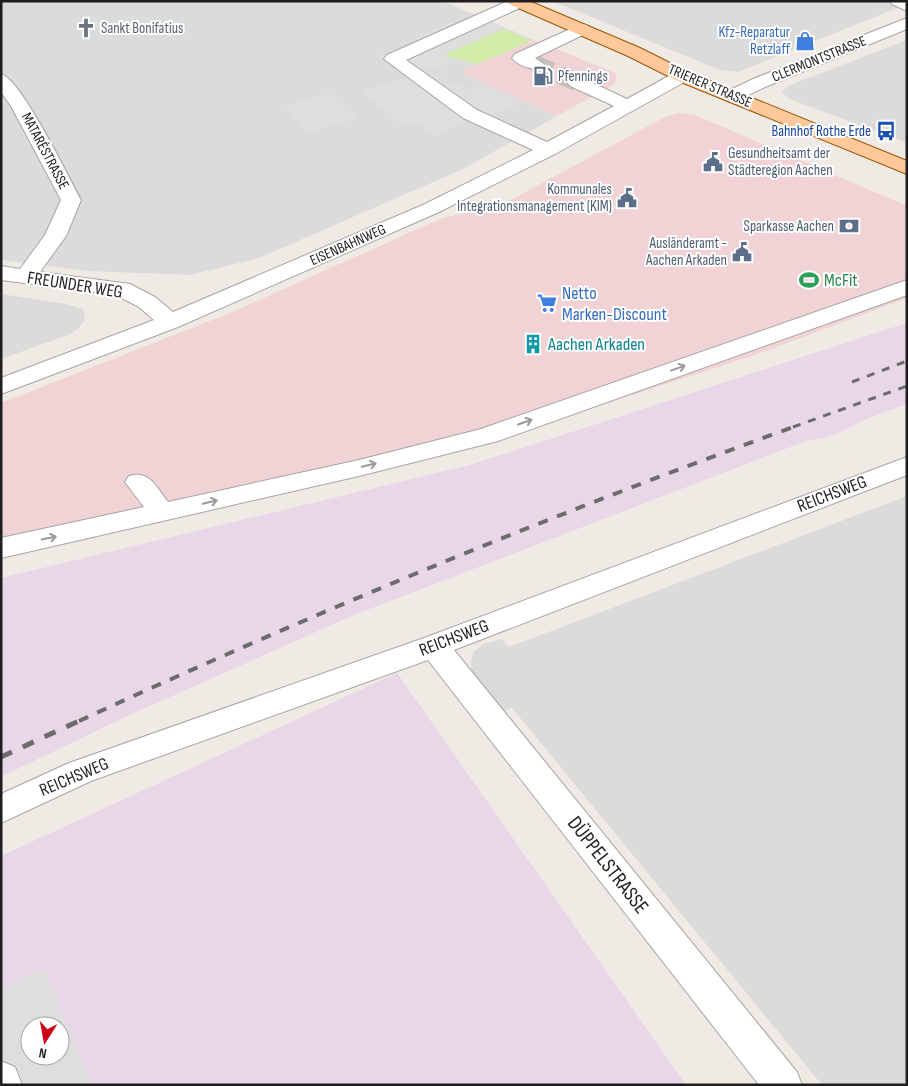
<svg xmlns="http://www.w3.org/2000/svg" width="908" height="1086" font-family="'Sofia Sans Condensed',sans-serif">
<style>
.residential{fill:#dcdbdb}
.commercial{fill:#f1d2d5}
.industrial{fill:#e9d6e8;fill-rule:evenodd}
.grass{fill:#d1eca8}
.parking{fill:#dedede;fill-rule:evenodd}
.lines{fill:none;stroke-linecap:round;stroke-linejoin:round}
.minor-tunnel{stroke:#c6c1bc;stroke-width:18;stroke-dasharray:18 9;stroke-linecap:butt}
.minor-casing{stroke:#a5a5a5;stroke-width:2}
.major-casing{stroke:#950;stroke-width:2}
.minor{fill:#fff;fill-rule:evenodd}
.major{fill:#ffc89a;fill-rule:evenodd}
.rail-far2{stroke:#6c6c6c;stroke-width:3;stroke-dasharray:8 8;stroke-linecap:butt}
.rail-far1{stroke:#6c6c6c;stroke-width:4;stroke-dasharray:10 10;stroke-linecap:butt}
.rail{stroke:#6c6c6c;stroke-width:5;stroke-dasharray:12 12;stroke-linecap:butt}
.oneway{stroke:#9a9a9a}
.labels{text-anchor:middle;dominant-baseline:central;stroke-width:4;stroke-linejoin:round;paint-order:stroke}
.far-worship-label{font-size:15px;fill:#5b616d;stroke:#fff;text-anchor:start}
.far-shop-label{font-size:15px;fill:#366cbe;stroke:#fff;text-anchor:end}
.far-street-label{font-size:15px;fill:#1e1e1e;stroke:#fff}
.far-service-label{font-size:15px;fill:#4e5e75;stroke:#fff;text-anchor:end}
.far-transit-label{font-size:15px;fill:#164399;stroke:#fff;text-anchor:end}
.leisure-label{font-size:18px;fill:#27864d;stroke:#fff;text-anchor:start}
.street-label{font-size:18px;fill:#1e1e1e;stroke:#fff}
.shop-label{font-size:18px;fill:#366cbe;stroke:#fff;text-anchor:start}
.culture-label{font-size:18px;fill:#0d838f;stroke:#fff;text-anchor:start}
.near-street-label{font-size:21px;fill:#1e1e1e;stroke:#fff}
</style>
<rect width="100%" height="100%" fill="#f0eae4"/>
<g class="residential">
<path d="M1,1h442l91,39 -73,32 96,44 -94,53 -204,89 -69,17 -102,-4 -87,-11z"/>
<path d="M552,1h355v3l-169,68 -18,-2z"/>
<path d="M907,40v103l-115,-43 -10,-7 2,-4 6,-4z"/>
<path d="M1,294l65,10 17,5 2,10 -6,9 -11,7 -67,24z"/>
<path d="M907,496v589h-85l-310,-377 -10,4 -31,-38v-12l3,-11 10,-7 18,-5 7,8z"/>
</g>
<g class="commercial">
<path d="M534,40l81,33 2,6 -4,6 -56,31 -97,-44z"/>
<path d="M679,113l16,2 212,91v92l-149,56 -291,95 -362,85 -104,21v-152l229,-90 210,-94 65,-16 158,-85z"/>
</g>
<g class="industrial">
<path d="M907,323v81l-46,17 -15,9 -22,8 -18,3 -452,174 -229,102 -124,60v-199l469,-113z"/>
<path d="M397,673l289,412h-685v-229zM30,1026h30v30h-30z"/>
</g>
<path class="grass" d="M504,29l28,12 -55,23c-12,-4 -22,-5 -34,-9z"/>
<g class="parking">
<path d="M471,15l32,13 -60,26 16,7 -53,15 -30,-20 45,-14 -7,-5z"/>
<path d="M428,71l41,19 15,-6 39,18 -33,14 -6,-3 -51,24 -15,-14 -15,4 -42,-36z"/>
<path d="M329,93l30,26 -53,14 -23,-27z"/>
<path d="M44,969l48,116h-91v-95zM30,1026h30v30h-30z"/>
</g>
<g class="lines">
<path class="minor-tunnel" d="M535,64l41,18"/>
<defs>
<g id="minor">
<path d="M508,1h17l1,2 -2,3 -118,54 71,50 70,32 67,-36 -44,-20 -3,-4 3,-4 6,-1 6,1 45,21 49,-27 6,-1 6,1 3,4 -3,4 -133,74 -116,58 -261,115 -177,67v-16l153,-58 -15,-13 -23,-12 -115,-15v-14l19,3 25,-34 16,-35 -50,-94 -10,-14v-18c20,5 68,104 80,126l-15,36 -26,36 90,12 25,13 18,15 252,-108 108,-54 -70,-32 -79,-59 3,-4z"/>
<path d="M890,1h17v10l-15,-7z"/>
<path d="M907,18v11l-142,58 -27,13 -6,1 -6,-1 -3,-4 3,-4 27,-13z"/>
<path d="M581,24l6,1 2,4 -2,4 -52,25 9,6 -3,4c-9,2 -23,-2 -29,-10l3,-4z"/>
<path d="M907,280v15l-409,146 -139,35 -358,82v-20l143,-31 -19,-25 4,-6c21,-6 27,11 39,26l191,-42 122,-31z"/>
<path d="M907,457v18l-453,175 343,422 5,13h-43l-331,-425 -337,121 -90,42v-29l68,-31 355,-125z"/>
<path d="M1,1061l14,6 7,18h-21z"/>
</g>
<path id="major" d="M507,1h22l111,47 48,24 219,89v13l-231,-94 -48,-24 -119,-52z"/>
</defs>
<use href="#minor" class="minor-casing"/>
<use href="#major" class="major-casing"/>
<use href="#minor" class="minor"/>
<use href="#major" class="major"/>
<g class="rail-far2">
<path d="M852,382l55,-21"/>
<path d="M793,427l114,-41"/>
</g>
<path class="rail-far1" d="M79,721c234,-108 474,-207 717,-295"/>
<path class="rail" d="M1,757l80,-37"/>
</g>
<defs><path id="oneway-shaft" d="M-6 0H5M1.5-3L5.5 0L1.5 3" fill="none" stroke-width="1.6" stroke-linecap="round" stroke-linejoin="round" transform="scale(1.25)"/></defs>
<g class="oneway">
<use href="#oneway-shaft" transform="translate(678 368) rotate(-20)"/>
<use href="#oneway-shaft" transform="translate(525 422) rotate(-19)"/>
<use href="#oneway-shaft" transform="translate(369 465) rotate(-14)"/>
<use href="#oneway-shaft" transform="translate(210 502) rotate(-13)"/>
<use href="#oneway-shaft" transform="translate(49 538) rotate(-12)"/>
</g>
<defs>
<symbol id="church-bare" viewBox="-9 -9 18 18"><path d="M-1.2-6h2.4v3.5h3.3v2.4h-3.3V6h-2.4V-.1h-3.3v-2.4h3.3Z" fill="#6b7280" stroke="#fff" stroke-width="2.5" paint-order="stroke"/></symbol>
<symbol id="shop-bare" viewBox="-9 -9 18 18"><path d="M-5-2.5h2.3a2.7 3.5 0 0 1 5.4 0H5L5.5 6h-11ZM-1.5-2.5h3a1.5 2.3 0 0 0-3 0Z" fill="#3f7fe0" stroke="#fff" stroke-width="2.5" paint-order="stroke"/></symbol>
<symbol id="fuel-bare" viewBox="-9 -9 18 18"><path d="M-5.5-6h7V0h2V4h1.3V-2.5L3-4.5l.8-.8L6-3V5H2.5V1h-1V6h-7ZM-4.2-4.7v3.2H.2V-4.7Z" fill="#5c6f8a" stroke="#fff" stroke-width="2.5" paint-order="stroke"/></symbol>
<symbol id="bus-bare" viewBox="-9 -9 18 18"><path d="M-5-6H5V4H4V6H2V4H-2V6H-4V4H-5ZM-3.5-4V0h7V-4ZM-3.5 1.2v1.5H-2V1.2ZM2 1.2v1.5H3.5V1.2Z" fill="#1a4fb4" stroke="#fff" stroke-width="2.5" paint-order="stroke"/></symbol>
<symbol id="civic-bare" viewBox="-9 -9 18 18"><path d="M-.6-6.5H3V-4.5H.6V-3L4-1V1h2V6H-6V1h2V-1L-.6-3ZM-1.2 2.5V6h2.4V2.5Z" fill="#5c6f8a" stroke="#fff" stroke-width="2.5" paint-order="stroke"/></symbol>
<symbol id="bank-bare" viewBox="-9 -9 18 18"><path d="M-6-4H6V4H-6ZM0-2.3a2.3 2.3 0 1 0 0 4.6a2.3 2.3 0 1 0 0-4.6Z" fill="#5c6f8a" stroke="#fff" stroke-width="2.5" paint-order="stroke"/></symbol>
<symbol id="stadium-bare" viewBox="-9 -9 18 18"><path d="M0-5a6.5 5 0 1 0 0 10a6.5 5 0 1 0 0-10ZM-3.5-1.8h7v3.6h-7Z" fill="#2e9e5b" stroke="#fff" stroke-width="2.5" paint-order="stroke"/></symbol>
<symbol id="supermarket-bare" viewBox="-9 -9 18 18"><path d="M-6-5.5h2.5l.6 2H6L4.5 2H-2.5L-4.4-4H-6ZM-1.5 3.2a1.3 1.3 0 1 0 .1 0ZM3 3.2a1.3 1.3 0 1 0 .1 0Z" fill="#3f7fe0" stroke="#fff" stroke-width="2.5" paint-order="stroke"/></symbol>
<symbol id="building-bare" viewBox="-9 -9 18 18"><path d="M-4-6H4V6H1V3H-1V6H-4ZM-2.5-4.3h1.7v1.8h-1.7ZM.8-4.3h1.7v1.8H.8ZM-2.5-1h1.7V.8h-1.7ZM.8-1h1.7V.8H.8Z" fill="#0f9aa8" stroke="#fff" stroke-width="2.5" paint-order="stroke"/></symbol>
</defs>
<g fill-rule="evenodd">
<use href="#church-bare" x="72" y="14" width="28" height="28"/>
<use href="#shop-bare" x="791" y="27" width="28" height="28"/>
<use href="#fuel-bare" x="529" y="62" width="28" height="28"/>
<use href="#bus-bare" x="872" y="117" width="28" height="28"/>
<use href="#civic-bare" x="699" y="148" width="28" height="28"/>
<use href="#civic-bare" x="613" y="184" width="28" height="28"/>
<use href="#bank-bare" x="835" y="212" width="28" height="28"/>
<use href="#civic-bare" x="728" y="238" width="28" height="28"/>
<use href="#stadium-bare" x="795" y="266" width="28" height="28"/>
<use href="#supermarket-bare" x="533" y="289" width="28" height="28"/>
<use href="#building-bare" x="519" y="330" width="28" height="28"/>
</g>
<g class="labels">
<g class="far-worship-label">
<text x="101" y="28">Sankt Bonifatius</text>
</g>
<g class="far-shop-label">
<text x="790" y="32">Kfz-Reparatur<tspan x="790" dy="17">Retzlaff</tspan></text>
</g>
<g class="far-street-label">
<text transform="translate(819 59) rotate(-22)">CLERMONTSTRASSE</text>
<text transform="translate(710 86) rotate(23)">TRIERER STRASSE</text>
<text transform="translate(45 151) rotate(62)">MATARÉSTRASSE</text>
<text transform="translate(348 245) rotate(-24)">EISENBAHNWEG</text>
</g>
<g class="far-service-label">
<text x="558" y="76" text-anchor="start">Pfennings</text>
<text x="728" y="153" text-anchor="start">Gesundheitsamt der<tspan x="728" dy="17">Städteregion Aachen</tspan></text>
<text x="612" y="189">Kommunales<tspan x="612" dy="17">Integrationsmanagement (KIM)</tspan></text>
<text x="834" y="226">Sparkasse Aachen</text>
<text x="727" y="243">Ausländeramt -<tspan x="727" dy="17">Aachen Arkaden</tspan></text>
</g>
<g class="far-transit-label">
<text x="871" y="131">Bahnhof Rothe Erde</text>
</g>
<g class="leisure-label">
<text x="824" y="280">McFit</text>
</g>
<g class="street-label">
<text transform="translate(75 285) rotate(9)">FREUNDER WEG</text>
<text transform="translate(832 494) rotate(-21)">REICHSWEG</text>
<text transform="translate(454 638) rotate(-21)">REICHSWEG</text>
<text transform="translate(74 777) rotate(-23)">REICHSWEG</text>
</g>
<g class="shop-label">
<text x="562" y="293">Netto<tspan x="562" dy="21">Marken-Discount</tspan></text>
</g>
<g class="culture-label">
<text x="548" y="344">Aachen Arkaden</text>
</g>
<g class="near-street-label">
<text transform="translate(608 865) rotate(52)">DÜPPELSTRASSE</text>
</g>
</g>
<rect width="908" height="1086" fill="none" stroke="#1e1e1e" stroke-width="5"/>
<g transform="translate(45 1041) rotate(191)"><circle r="24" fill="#ffffff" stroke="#a5a5a5"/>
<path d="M0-4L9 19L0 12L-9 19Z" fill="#cd0017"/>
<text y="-8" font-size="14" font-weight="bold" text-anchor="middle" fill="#1e1e1e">N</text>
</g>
</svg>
